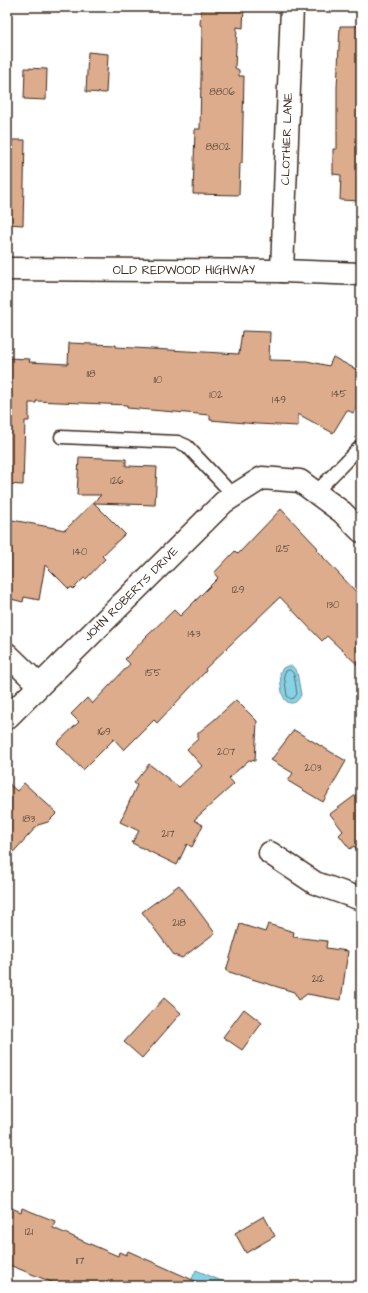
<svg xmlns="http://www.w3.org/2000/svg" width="368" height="1293" font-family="'Architects Daughter',sans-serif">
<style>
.water{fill:#87d2e7;stroke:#698f97}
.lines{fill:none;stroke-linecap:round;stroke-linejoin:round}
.shore{stroke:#596d6e;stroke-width:1}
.building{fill:#dcac8d;stroke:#3b2a1e}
.service-casing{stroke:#3b2a1e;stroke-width:15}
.minor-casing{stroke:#3b2a1e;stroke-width:25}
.secondary-casing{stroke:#3b2a1e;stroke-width:25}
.service{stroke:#fff;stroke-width:12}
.minor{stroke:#fff;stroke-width:22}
.secondary{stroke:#fff;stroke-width:22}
.labels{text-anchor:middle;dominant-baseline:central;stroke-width:3.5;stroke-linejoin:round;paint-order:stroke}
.number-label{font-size:10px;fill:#634a3a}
.street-label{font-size:12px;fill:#3b2a1e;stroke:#fff}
</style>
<rect width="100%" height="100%" fill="#fff"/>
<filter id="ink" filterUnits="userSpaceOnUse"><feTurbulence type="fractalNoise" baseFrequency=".025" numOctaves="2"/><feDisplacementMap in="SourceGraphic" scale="8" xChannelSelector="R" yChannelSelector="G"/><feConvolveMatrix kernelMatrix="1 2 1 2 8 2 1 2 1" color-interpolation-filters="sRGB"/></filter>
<g filter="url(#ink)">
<g class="water">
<path d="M287,666h5l5,6 4,23c-2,4 -5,8 -9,8 -12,1 -11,-22 -12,-30l3,-5z"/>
<path d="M196,1270l28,12 -2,4h-18l-13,-5z"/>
</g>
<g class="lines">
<path class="shore" d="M290,670l4,4 3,20 -3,4 -3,1 -4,-3 -3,-22 2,-3z"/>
</g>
<g class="building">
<path d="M201,7h43l-1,21 -6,-1 -2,41 4,2v6h5l-2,87h-2l-1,32 -46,-1 2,-65h5l2,-103 -2,-1z"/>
<path d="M340,26h21v175l-21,-1 1,-25 -8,-1v-25h4v-61z"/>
<path d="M88,52l20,2 -2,39 -20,-1z"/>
<path d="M25,68l22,1 -1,31 -22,-1z"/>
<path d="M7,140h18l-2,85 -16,-1z"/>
<path d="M242,331l28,1 -1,28 38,1 22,5 4,-9 28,15v27l-8,14 -6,-3 -14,23 -35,-19v12l-41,-2 -47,-4v-5l-83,-7v-3l-91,-4v2h-7v18h-4l-2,64 -16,-1v-126l23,1 -1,3 39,2 1,-21 47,2v2l123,7z"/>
<path d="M79,457l47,2v7l31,1 -2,38 -61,-2 31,31 -23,22 3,3 -19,20 -2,-1 -11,11 -1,-2 -3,2 -24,-24 -6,35 -15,-3 -1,5 -16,-4v-79l58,11 36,-35h-24z"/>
<path d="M281,509l37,39 -2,1 7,7v1l38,40v71l-34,-32 -5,5 -42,-44 -75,72 1,2 -49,52 -3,-3 -30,30 -10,-11 -31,31 -26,-27 22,-21 -8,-8 16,-16 5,6 38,-40 -5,-5 21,-22 28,-27 6,6 38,-38 -4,-5 21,-22 3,3z"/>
<path d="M236,700l21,21 -2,40 -6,-1 -20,18 5,6 -40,36 9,5 -11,22 -5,-3 -10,21 -45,-22 7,-12 -19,-9 17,-37 -3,-2 15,-19 30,23 23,-21 -15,-17 11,-10v-6l16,-13z"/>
<path d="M294,730l52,31 -23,41 -35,-21 5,-8 -22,-13z"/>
<path d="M7,782l10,9 7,-8 33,30 -9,9 -10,3 -31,34z"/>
<path d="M361,791v64l-7,-9 -4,3 -11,-14 4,-4 -13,-17z"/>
<path d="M179,885l36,48 -33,25 -8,-3 -32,-43z"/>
<path d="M240,924l25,8 3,-8 26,8 -1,5 34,4 -1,7 22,3 -7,49 -34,-6 -8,6 -5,-8 -68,-21z"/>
<path d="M164,998l17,15 -39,45 -18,-16z"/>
<path d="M244,1009l18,14 -20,27 -19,-13z"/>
<path d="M7,1206l14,6 1,-4 33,13 -2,7 65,28 1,-4 7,3 2,-4 78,35h-145l-54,-22z"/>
<path d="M264,1216l11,20 -29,17 -11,-20z"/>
</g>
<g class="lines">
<defs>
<g id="service">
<path d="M61,437l117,5 9,4 47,50"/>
<path d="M316,492l45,-46"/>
</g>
<g id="minor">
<path d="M282,271l10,-264"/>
<path d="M7,654l32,31"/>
<path d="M7,718l217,-216 38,-24 38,3 42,31 19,19"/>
<path d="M270,853l45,30 46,16"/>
</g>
<path id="secondary" d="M7,269l275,2 79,3"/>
</defs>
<use href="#service" class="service-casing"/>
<use href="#minor" class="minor-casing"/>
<use href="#secondary" class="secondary-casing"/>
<use href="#service" class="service"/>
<use href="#minor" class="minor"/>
<use href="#secondary" class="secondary"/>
</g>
</g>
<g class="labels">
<g class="number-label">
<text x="222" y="92">8806</text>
<text x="218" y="147">8802</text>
<text x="91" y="374">118</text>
<text x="158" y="380">110</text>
<text x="339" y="394">145</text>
<text x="216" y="395">102</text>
<text x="279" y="400">149</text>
<text x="117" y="481">126</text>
<text x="283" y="549">125</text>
<text x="80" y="552">140</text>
<text x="238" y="590">129</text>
<text x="333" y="605">130</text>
<text x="194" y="634">143</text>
<text x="153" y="673">155</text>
<text x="104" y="732">169</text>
<text x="226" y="752">207</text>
<text x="313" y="768">203</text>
<text x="29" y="819">183</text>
<text x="168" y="834">217</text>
<text x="179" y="923">218</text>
<text x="318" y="979">212</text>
<text x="29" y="1232">121</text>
<text x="80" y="1261">117</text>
</g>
<g class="street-label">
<text transform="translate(287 139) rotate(-88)">CLOTHIER LANE</text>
<text x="184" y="270">OLD REDWOOD HIGHWAY</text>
<text transform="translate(131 594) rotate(-45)">JOHN ROBERTS DRIVE</text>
</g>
</g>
<rect width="368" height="1293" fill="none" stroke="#fff" stroke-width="24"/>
<rect x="12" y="12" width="344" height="1269" fill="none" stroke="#3b2a1e" stroke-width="1.5" filter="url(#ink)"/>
</svg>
